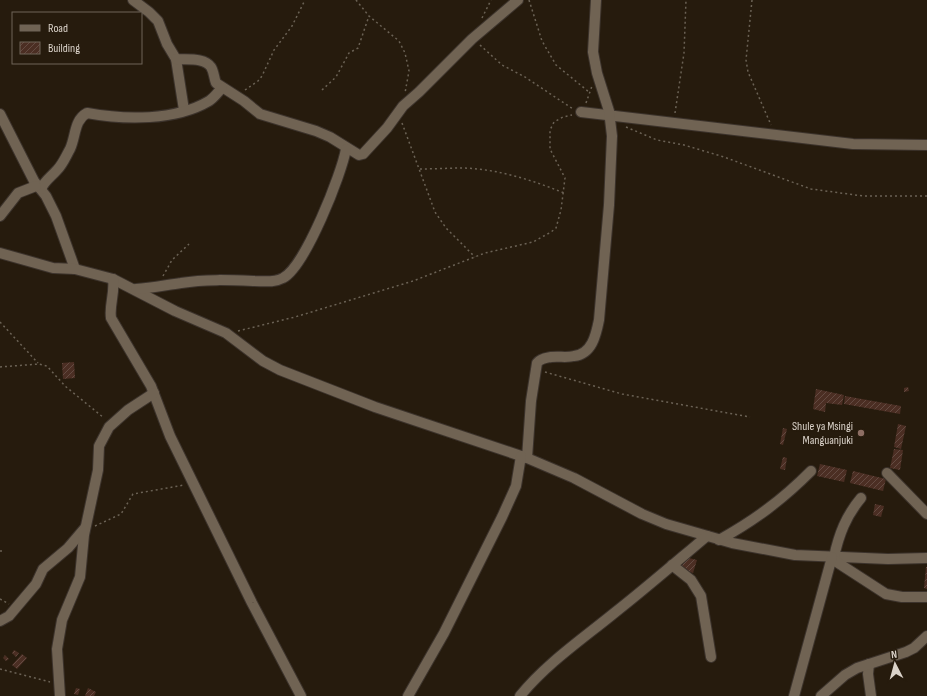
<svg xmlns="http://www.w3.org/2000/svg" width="927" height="696" font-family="'Sofia Sans Condensed',sans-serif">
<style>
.building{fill:url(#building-hatch)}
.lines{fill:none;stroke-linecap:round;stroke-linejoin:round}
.minor-casing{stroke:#3c332c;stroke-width:12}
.path{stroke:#6b6255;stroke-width:1.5;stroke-dasharray:2 3;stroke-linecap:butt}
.minor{stroke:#706353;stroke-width:10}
.education-dot{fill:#8d6e63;stroke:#261b0d;stroke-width:1.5}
.labels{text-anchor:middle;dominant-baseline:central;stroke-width:3;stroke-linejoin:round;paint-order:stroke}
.poi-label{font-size:12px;fill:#dad2c9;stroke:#261b0d;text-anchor:end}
</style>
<defs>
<pattern id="building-hatch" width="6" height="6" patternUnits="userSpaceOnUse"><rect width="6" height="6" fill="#4b2e23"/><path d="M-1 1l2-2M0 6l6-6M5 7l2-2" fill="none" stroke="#644b42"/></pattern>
</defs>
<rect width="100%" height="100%" fill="#261b0d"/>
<g class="building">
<path d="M74,362l1,16 -12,1 -1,-16z"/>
<path d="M908,387l1,4 -5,1v-4z"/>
<path d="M816,389l28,6 -2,10 -16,-2 -1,9 -12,-3z"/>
<path d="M845,396l56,10 -1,8 -56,-10z"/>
<path d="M898,424l8,2 -5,23 -7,-2z"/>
<path d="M783,428l4,1 -4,16 -3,-1z"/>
<path d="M894,449l9,1 -3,20 -10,-2z"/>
<path d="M783,457l4,1 -2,12 -5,-1z"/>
<path d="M820,464l27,6 -3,12 -27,-6z"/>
<path d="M853,471l33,8 -3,12 -33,-8z"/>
<path d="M875,504l9,2 -3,11 -8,-2z"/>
<path d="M685,557l12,3 -4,13 -12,-4z"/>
<path d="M926,567h1v22l-3,-1z"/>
<path d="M14,650l5,3 -3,4 -4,-4z"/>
<path d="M22,654l5,4 -10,11 -5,-4z"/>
<path d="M5,655l4,4 -3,2 -3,-3z"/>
<path d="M76,688l4,1 -2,6 -4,-1z"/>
<path d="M88,688l8,4 -2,4h-9z"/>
</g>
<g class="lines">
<defs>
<g id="minor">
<path d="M133,0l16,12 9,9 9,23 9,15 8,51"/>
<path d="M176,59c11,1 28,-2 35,8 3,5 3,11 5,16l28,18 16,13 56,17 14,6 29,18 4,-1 24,-26 16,-22 16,-14 53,-53 46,-39"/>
<path d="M581,112l272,32 74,1"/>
<path d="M0,114l34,67 12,15 10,20 19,53"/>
<path d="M41,189c4,-9 10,-12 16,-19 6,-6 9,-14 13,-21 6,-13 4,-29 17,-36 38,7 88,8 122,-12 5,-3 9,-9 13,-13"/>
<path d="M0,216l18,-23 18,-7"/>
<path d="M0,253l53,15 22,1 38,10 62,32 51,22 37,28 17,9 95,37 152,51 47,20 68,36 24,10 66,19 63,12 93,4 39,-1"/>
<path d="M113,279c2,15 -4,26 -2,39l40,68 19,50 82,167 49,93"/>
<path d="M136,289c15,-1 30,-4 45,-6 24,-4 48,-3 73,-2 9,0 20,2 29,-3 22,-11 59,-105 63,-129"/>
<path d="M527,458l4,-57 6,-38c4,-5 9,-5 14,-6 8,-1 16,1 23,-1 18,-2 22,-21 25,-36l10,-115 3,-69 -3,-25 -12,-38 -4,-21 3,-52"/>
<path d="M887,473l40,41"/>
<path d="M719,540c36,-20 63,-40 92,-69"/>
<path d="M834,557c5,-23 12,-41 27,-59"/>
<path d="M832,559l54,35 16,3h25"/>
<path d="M672,565l19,15 10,16 10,61"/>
<path d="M0,621l9,-5 27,-32 7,-15 25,-21 17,-20"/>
<path d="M869,664l-1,10 3,22"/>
<path d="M60,696l-3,-47 5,-29 18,-43 4,-42 14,-65 1,-24 10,-19 19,-17 26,-17"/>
<path d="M408,696l36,-63 58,-116 14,-31 5,-30"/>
<path d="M520,696c26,-32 61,-56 93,-82 32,-25 63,-52 94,-78"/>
<path d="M794,696l38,-139"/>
<path d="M821,696l24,-21 12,-7 49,-16 8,-4 13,-12"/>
</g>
</defs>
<use href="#minor" class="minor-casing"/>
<g class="path">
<path d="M356,0l13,16 30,25 6,12 4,18 -4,22"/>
<path d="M529,0l13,41 14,24 33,27"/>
<path d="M752,0l-6,60 2,12 23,53"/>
<path d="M482,18l9,-18"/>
<path d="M480,45l22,20 23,12 48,32"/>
<path d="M245,90l13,-9 4,-5 12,-26 18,-24 13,-26"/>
<path d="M322,90l14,-13 13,-24 9,-5 11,-32"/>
<path d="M586,103l6,-17"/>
<path d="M675,113l9,-60 2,-53"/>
<path d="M402,123l33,89 11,16 29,29"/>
<path d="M626,127l31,13 27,5 40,12 87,32 52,7h64"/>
<path d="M420,169c14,0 29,-1 43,-1 35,1 69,12 101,25"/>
<path d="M163,276l9,-16 17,-16"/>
<path d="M0,322l38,41"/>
<path d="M238,331l57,-14 118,-36 72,-28 48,-11 18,-10 5,-4 5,-18 4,-32 -15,-29v-19l4,-8 9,-5 9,-2"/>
<path d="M0,367l39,-3 8,2 18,20 39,32"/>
<path d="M545,372l77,22 128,23"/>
<path d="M95,526l26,-12 12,-20 51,-9"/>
<path d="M0,551h4"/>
<path d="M0,599l9,5"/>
<path d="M0,669l50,13"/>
</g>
<use href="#minor" class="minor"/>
</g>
<circle class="education-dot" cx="861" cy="433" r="4"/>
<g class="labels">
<g class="poi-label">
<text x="853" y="426">Shule ya Msingi<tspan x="853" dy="14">Manguanjuki</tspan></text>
</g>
</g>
<rect x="12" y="12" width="130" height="52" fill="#261b0d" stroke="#6e6458"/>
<rect x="20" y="25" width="20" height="6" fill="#706353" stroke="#6e6458"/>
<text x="48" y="32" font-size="12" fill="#dad2c9">Road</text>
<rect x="20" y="42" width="20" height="12" fill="url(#building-hatch)" stroke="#6e6458"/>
<text x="48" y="52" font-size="12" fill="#dad2c9">Building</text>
<g transform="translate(895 664) rotate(354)" stroke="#261b0d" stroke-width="3" paint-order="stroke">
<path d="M0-3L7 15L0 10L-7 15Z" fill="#dad2c9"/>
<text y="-6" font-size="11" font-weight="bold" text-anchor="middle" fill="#dad2c9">N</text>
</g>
</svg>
